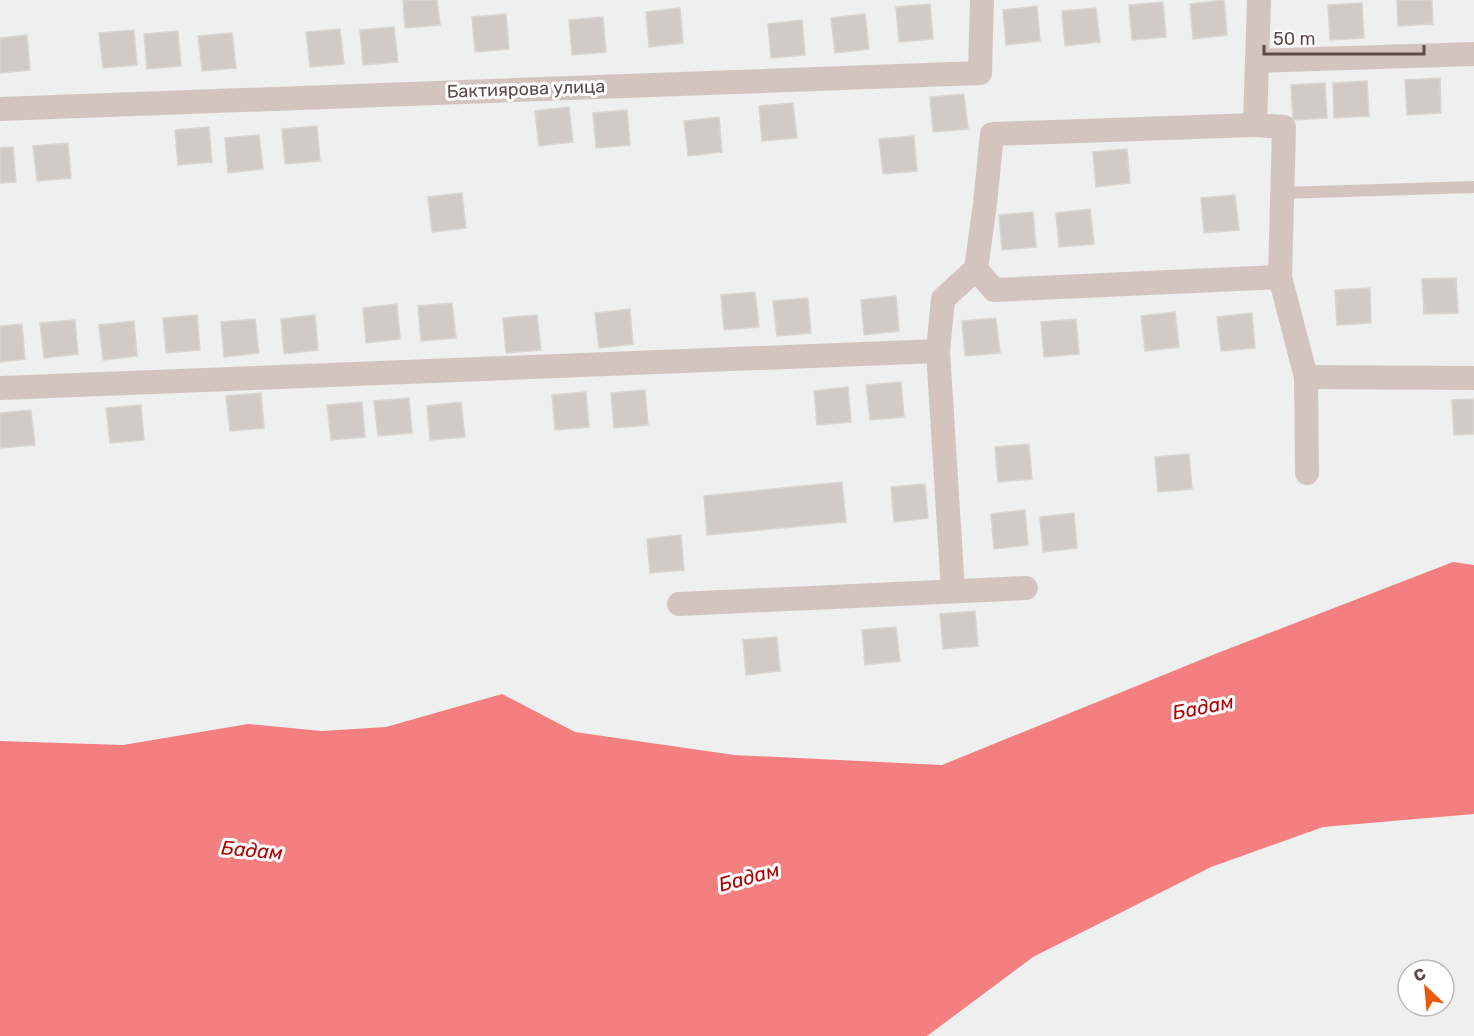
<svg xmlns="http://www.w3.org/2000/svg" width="1474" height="1036" font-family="Rubik,sans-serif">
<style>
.water{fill:#f47f80}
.building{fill:#d0cbc6;stroke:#d9d5d0;stroke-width:1.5}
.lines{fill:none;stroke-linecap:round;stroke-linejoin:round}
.lane{stroke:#d4c4bf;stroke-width:12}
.street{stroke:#d4c4bf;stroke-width:24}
.labels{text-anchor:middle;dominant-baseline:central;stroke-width:6;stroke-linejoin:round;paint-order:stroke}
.street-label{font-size:18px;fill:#5c4a44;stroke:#fff}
.water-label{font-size:20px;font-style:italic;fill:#b30002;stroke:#fff}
</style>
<rect width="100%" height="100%" fill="#edf0ef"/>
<path class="water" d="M1453,562l21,3v249l-151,13 -112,40 -178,90 -106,79h-927v-295l123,4 125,-21 74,7 64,-4 116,-33 73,38 159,23 208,10 278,-113z"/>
<g class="building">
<path d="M403,0h34l3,25 -35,3z"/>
<path d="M1224,0l3,35 -34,4 -3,-35z"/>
<path d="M1397,0h35l1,24 -35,2z"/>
<path d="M1163,2l3,35 -34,3 -3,-35z"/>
<path d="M1362,3l2,35 -34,2 -2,-35z"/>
<path d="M930,4l3,35 -34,3 -3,-35z"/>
<path d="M1037,6l3,35 -34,4 -3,-35z"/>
<path d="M680,8l3,35 -34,4 -3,-35z"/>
<path d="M1096,8l4,34 -35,4 -3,-35z"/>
<path d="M506,14l3,35 -34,3 -3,-35z"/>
<path d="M865,14l4,35 -34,4 -4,-35z"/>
<path d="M603,17l3,35 -34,3 -3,-35z"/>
<path d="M802,20l3,35 -34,3 -3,-34z"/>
<path d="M394,27l4,35 -35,3 -3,-35z"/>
<path d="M340,29l4,35 -34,3 -4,-35z"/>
<path d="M134,30l3,35 -34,3 -4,-35z"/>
<path d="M178,31l3,35 -34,3 -3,-35z"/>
<path d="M232,33l4,35 -34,3 -4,-35z"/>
<path d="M27,35l3,35 -30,3v-35z"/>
<path d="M1440,78l1,35 -34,2 -2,-35z"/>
<path d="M1367,81l2,35 -35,2 -1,-35z"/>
<path d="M1325,83l2,35 -34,2 -2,-35z"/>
<path d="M964,94l4,35 -35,3 -3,-35z"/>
<path d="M793,103l4,35 -35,3 -3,-35z"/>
<path d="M569,107l4,35 -34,4 -4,-35z"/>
<path d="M627,110l3,35 -34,3 -3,-35z"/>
<path d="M719,117l3,35 -34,4 -4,-35z"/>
<path d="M317,126l3,35 -35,3 -3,-35z"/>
<path d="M209,127l3,35 -34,3 -3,-35z"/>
<path d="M259,135l4,34 -35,4 -3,-35z"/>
<path d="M914,136l3,35 -34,3 -4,-35z"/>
<path d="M68,143l3,35 -34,3 -4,-35z"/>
<path d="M13,147l3,35 -16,1v-35z"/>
<path d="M1127,149l3,34 -34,4 -3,-35z"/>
<path d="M462,193l4,35 -34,4 -4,-35z"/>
<path d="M1235,195l4,35 -35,3 -3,-35z"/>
<path d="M1090,209l4,35 -35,3 -3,-34z"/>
<path d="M1033,212l3,35 -34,3 -3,-35z"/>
<path d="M1456,278l2,35 -34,1 -2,-35z"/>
<path d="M1370,288l1,35 -34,2 -2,-35z"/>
<path d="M755,292l4,35 -35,3 -3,-35z"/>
<path d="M896,296l3,35 -35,4 -3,-35z"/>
<path d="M808,298l3,35 -34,3 -4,-35z"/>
<path d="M452,303l4,35 -35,3 -3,-35z"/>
<path d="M397,304l3,35 -34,4 -3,-35z"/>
<path d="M630,309l3,35 -34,4 -4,-35z"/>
<path d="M1175,312l4,35 -34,4 -4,-35z"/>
<path d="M1252,313l3,35 -34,3 -4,-34z"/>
<path d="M197,315l3,35 -34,3 -3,-35z"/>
<path d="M315,315l3,35 -34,4 -3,-35z"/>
<path d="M537,315l4,35 -35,3 -3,-35z"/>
<path d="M996,318l4,35 -35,3 -3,-35z"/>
<path d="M255,319l4,34 -35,4 -3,-35z"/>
<path d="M1076,319l3,35 -35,3 -3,-35z"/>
<path d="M75,320l3,34 -34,4 -4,-35z"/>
<path d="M134,321l3,35 -34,4 -4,-35z"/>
<path d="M22,324l3,35 -25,3v-36z"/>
<path d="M901,382l3,35 -34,3 -4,-35z"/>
<path d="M848,387l3,35 -34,3 -3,-34z"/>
<path d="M645,390l3,35 -34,3 -3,-35z"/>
<path d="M586,392l3,35 -34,3 -3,-35z"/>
<path d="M261,393l3,35 -34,3 -4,-35z"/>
<path d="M409,398l3,35 -34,3 -4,-35z"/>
<path d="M1474,399v35l-20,1 -2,-35z"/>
<path d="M362,402l3,35 -34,3 -4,-35z"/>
<path d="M461,402l4,35 -35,3 -3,-34z"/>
<path d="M141,405l3,35 -34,3 -4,-35z"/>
<path d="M31,410l4,35 -35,3v-35z"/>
<path d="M1029,444l3,35 -34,3 -3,-35z"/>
<path d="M1189,454l3,35 -34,3 -3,-35z"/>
<path d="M842,482l4,40 -139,13 -3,-39z"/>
<path d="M925,484l3,34 -34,4 -3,-35z"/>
<path d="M1025,510l3,35 -34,4 -3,-35z"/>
<path d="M1074,513l3,35 -34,4 -3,-35z"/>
<path d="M681,535l3,35 -34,3 -3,-34z"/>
<path d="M975,611l3,35 -35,3 -3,-35z"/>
<path d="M896,627l4,34 -35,4 -3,-35z"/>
<path d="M777,637l3,34 -34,4 -3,-35z"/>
</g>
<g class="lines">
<path class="lane" d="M1282,193l192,-6"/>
<g class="street">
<path d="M1259,0l-4,125 29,2 -4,150 26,100 1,96"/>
<path d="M1257,61l217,-7"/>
<path d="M0,109l980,-36 2,-73"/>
<path d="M976,269l18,21 286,-13"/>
<path d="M1306,377l168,1"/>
<path d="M0,388l938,-37"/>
<path d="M953,591l-15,-240 5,-52 33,-30 9,-65 7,-70 263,-9"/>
<path d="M679,604l347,-16"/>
</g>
</g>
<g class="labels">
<g class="street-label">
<text transform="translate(526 89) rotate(-2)">Бактиярова улица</text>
</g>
<g class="water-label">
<text transform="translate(1203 707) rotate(-11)">Бадам</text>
<text transform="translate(252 850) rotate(5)">Бадам</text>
<text transform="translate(749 877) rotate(-15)">Бадам</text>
</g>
</g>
<g transform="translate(1426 988) rotate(334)"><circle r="28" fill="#ffffff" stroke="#beb7b4" stroke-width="1.5"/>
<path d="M0-4.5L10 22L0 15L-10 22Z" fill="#ef5708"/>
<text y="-9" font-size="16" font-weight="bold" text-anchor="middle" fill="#5c4a44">С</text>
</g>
<path d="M1264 45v9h160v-9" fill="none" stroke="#5c4a44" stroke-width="3"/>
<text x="1273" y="45" font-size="18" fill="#5c4a44" stroke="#ffffff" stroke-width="4.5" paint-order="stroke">50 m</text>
</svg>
